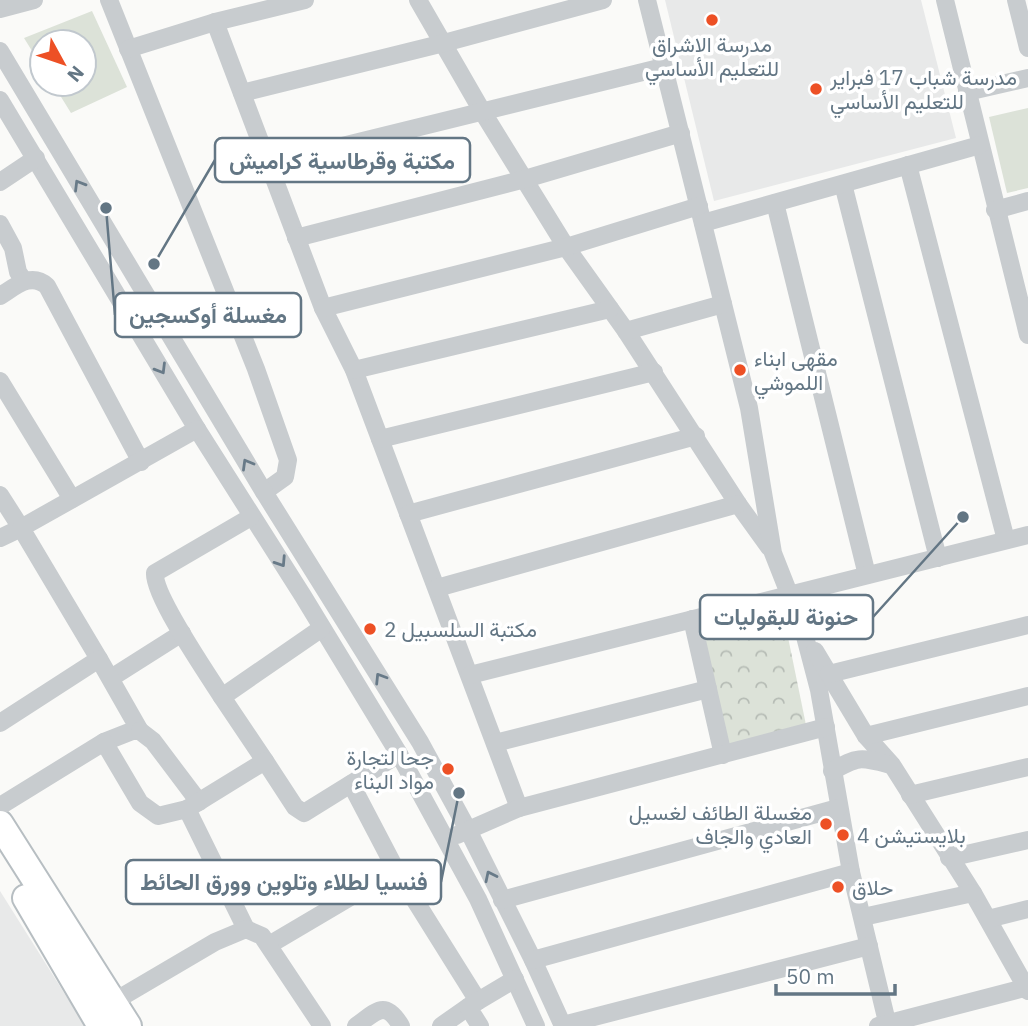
<svg xmlns="http://www.w3.org/2000/svg" width="1028" height="1026" font-family="'IBM Plex Sans',Vazirmatn,sans-serif">
<style>
.built{fill:#e8e9e9}
.park{fill:url(#park-crowns)}
.pitch{fill:#dce2d8}
.lines{fill:none;stroke-linecap:round;stroke-linejoin:round}
.secondary-casing{stroke:#b7bec2;stroke-width:30}
.minor{stroke:#c8cccf;stroke-width:18}
.secondary{stroke:#fff;stroke-width:26}
.oneway{stroke:#687a88}
.poi-dot{fill:#ed5025;stroke:#fff;stroke-width:2.5}
.labels{text-anchor:middle;dominant-baseline:central;stroke-width:7;stroke-linejoin:round;paint-order:stroke}
.poi-label{font-size:21px;fill:#637684;stroke:#fff;text-anchor:start}
.leader{fill:none;stroke:#637684;stroke-width:2.5}
.callout-dot{fill:#637684;stroke:#fff;stroke-width:2.5}
.callout{fill:#fff;stroke:#637684;stroke-width:2.5}
.callout-label{font-size:23px;text-anchor:middle;font-weight:bold;fill:#637684}
</style>
<defs>
<pattern id="park-crowns" width="20" height="18" patternUnits="userSpaceOnUse" patternTransform="scale(1.75)"><rect width="20" height="18" fill="#dce2d8"/><path d="M2 6a3 3 0 1 1 6 0M12 15a3 3 0 1 1 6 0" fill="none" stroke="#b6bcb5"/></pattern>
</defs>
<rect width="100%" height="100%" fill="#fafaf8"/>
<g class="built">
<path d="M665,0h256l35,138 -242,63z"/>
<path d="M0,891l85,135h-85z"/>
</g>
<path class="park" d="M782,608l24,117 -77,22 -28,-118z"/>
<g class="pitch">
<path d="M92,11l35,76 -56,26 -18,-29h31v-42h-42v25l-18,-29z"/>
<path d="M1028,108v80l-21,5 -18,-76z"/>
</g>
<g class="lines">
<defs>
<g id="secondary">
<path d="M0,824l128,202"/>
<path d="M26,898l75,128"/>
</g>
</defs>
<use href="#secondary" class="secondary-casing"/>
<g class="minor">
<path d="M109,0l147,369 32,91 -3,17 -21,15"/>
<path d="M418,0l64,111 84,136 60,84 112,173 31,43"/>
<path d="M647,0l102,408 24,145 30,76 16,61 32,182 37,154"/>
<path d="M945,0l83,335"/>
<path d="M1016,0l12,48"/>
<path d="M0,9l34,-9"/>
<path d="M215,22l108,286 31,62 165,438"/>
<path d="M128,49l87,-27 90,-22"/>
<path d="M0,51l264,441 156,250 48,88 65,130 30,66"/>
<path d="M967,92l61,-14"/>
<path d="M242,93l202,-50 159,-43"/>
<path d="M0,100l197,329 106,167 96,158 79,145 58,127"/>
<path d="M269,164l394,-97"/>
<path d="M908,165l98,375"/>
<path d="M0,182l36,-24"/>
<path d="M843,184l95,374"/>
<path d="M775,203l92,372"/>
<path d="M995,210l33,-9"/>
<path d="M703,223l277,-78"/>
<path d="M0,224l13,24 5,24 6,9"/>
<path d="M296,238l229,-59 156,-46"/>
<path d="M0,296c16,-10 31,-24 47,-10l94,176"/>
<path d="M323,308l243,-61 133,-41"/>
<path d="M626,331l97,-27"/>
<path d="M354,370l256,-61"/>
<path d="M0,381l72,118"/>
<path d="M380,439l274,-67"/>
<path d="M0,495l21,33 -21,10"/>
<path d="M408,514l288,-78"/>
<path d="M437,588l301,-84"/>
<path d="M692,619l31,136"/>
<path d="M815,651l51,85 26,29 81,128 55,98"/>
<path d="M99,659l-78,-131 176,-99"/>
<path d="M829,674l199,-49"/>
<path d="M470,675l558,-140"/>
<path d="M111,678l71,-45"/>
<path d="M222,697c-14,-22 -69,-102 -67,-124l96,-56"/>
<path d="M0,723l99,-64 41,72h-8l-28,11"/>
<path d="M140,731l13,10 46,61"/>
<path d="M866,736l162,-40"/>
<path d="M495,743l213,-54"/>
<path d="M265,761l-43,-64 100,-69"/>
<path d="M832,771c27,-15 28,-14 59,-6"/>
<path d="M351,784l45,86"/>
<path d="M910,795l118,-28"/>
<path d="M0,806l104,-64 36,61 18,13 29,-7"/>
<path d="M457,835l62,-27 307,-81"/>
<path d="M949,858l79,-18"/>
<path d="M502,900l336,-92"/>
<path d="M863,917l110,-24"/>
<path d="M988,919l40,-10"/>
<path d="M246,929l-59,-120 78,-48 30,46 9,6 95,-59"/>
<path d="M269,945l127,-75 82,131"/>
<path d="M533,960l318,-88"/>
<path d="M113,1002l102,-60 31,-13 16,7 60,90"/>
<path d="M563,1025l306,-79"/>
<path d="M356,1026c21,-15 29,-27 45,0"/>
<path d="M441,1026l27,-19"/>
<path d="M480,1026l-12,-19 47,-28"/>
<path d="M878,1026l150,-39"/>
</g>
<use href="#secondary" class="secondary"/>
</g>
<defs><path id="oneway-chevron" d="M-2-3.5L2.5 0L-2 3.5" fill="none" stroke-width="1.6" stroke-linecap="round" stroke-linejoin="round" transform="scale(1.75)"/></defs>
<g class="oneway">
<use href="#oneway-chevron" transform="translate(79 185) rotate(-121)"/>
<use href="#oneway-chevron" transform="translate(161 369) rotate(59)"/>
<use href="#oneway-chevron" transform="translate(247 464) rotate(-120)"/>
<use href="#oneway-chevron" transform="translate(281 562) rotate(57)"/>
<use href="#oneway-chevron" transform="translate(380 678) rotate(-122)"/>
<use href="#oneway-chevron" transform="translate(490 876) rotate(-116)"/>
</g>
<g class="poi-dot">
<circle cx="712" cy="20" r="7"/>
<circle cx="816" cy="89" r="7"/>
<circle cx="740" cy="370" r="7"/>
<circle cx="370" cy="629" r="7"/>
<circle cx="448" cy="769" r="7"/>
<circle cx="826" cy="824" r="7"/>
<circle cx="843" cy="835" r="7"/>
<circle cx="838" cy="887" r="7"/>
</g>
<g class="labels">
<g class="poi-label">
<text x="712" y="44" text-anchor="middle">مدرسة الاشراق<tspan x="712" dy="24">للتعليم الأساسي</tspan></text>
<text x="830" y="77">مدرسة شباب 17 فبراير<tspan x="830" dy="24">للتعليم الأساسي</tspan></text>
<text x="754" y="358">مقهى ابناء<tspan x="754" dy="24">اللموشي</tspan></text>
<text x="384" y="629">مكتبة السلسبيل 2</text>
<text x="434" y="757" text-anchor="end">جحا لتجارة<tspan x="434" dy="24">مواد البناء</tspan></text>
<text x="812" y="812" text-anchor="end">مغسلة الطائف لغسيل<tspan x="812" dy="24">العادي والجاف</tspan></text>
<text x="857" y="835">بلايستيشن 4</text>
<text x="852" y="887">حلاق</text>
</g>
</g>
<path class="leader" d="M154 264L215 160M106 208L115 315M963 517L873 617M459 793L441 882"/>
<g class="callout-dot">
<circle cx="154" cy="264" r="7"/>
<circle cx="106" cy="208" r="7"/>
<circle cx="963" cy="517" r="7"/>
<circle cx="459" cy="793" r="7"/>
</g>
<g class="callout">
<rect x="215" y="138" width="255" height="44" rx="7"/>
<rect x="115" y="293" width="186" height="44" rx="7"/>
<rect x="700" y="595" width="173" height="44" rx="7"/>
<rect x="126" y="860" width="315" height="44" rx="7"/>
</g>
<g class="callout-label">
<text x="342" y="169">مكتبة وقرطاسية كراميش</text>
<text x="208" y="323">مغسلة أوكسجين</text>
<text x="786" y="625">حنونة للبقوليات</text>
<text x="284" y="890">فنسيا لطلاء وتلوين وورق الحائط</text>
</g>
<g transform="translate(63 63) rotate(130)"><circle r="33" fill="#ffffff" stroke="#c1c8ce" stroke-width="2"/>
<path d="M0-5L12 26L0 18L-12 26Z" fill="#ed5025"/>
<text y="-10" font-size="19" font-weight="bold" text-anchor="middle" fill="#637684">N</text>
</g>
<path d="M776 984v10h119v-10" fill="none" stroke="#637684" stroke-width="3.5"/>
<text x="786" y="984" font-size="21" fill="#637684" stroke="#ffffff" stroke-width="5" paint-order="stroke">50 m</text>
</svg>
